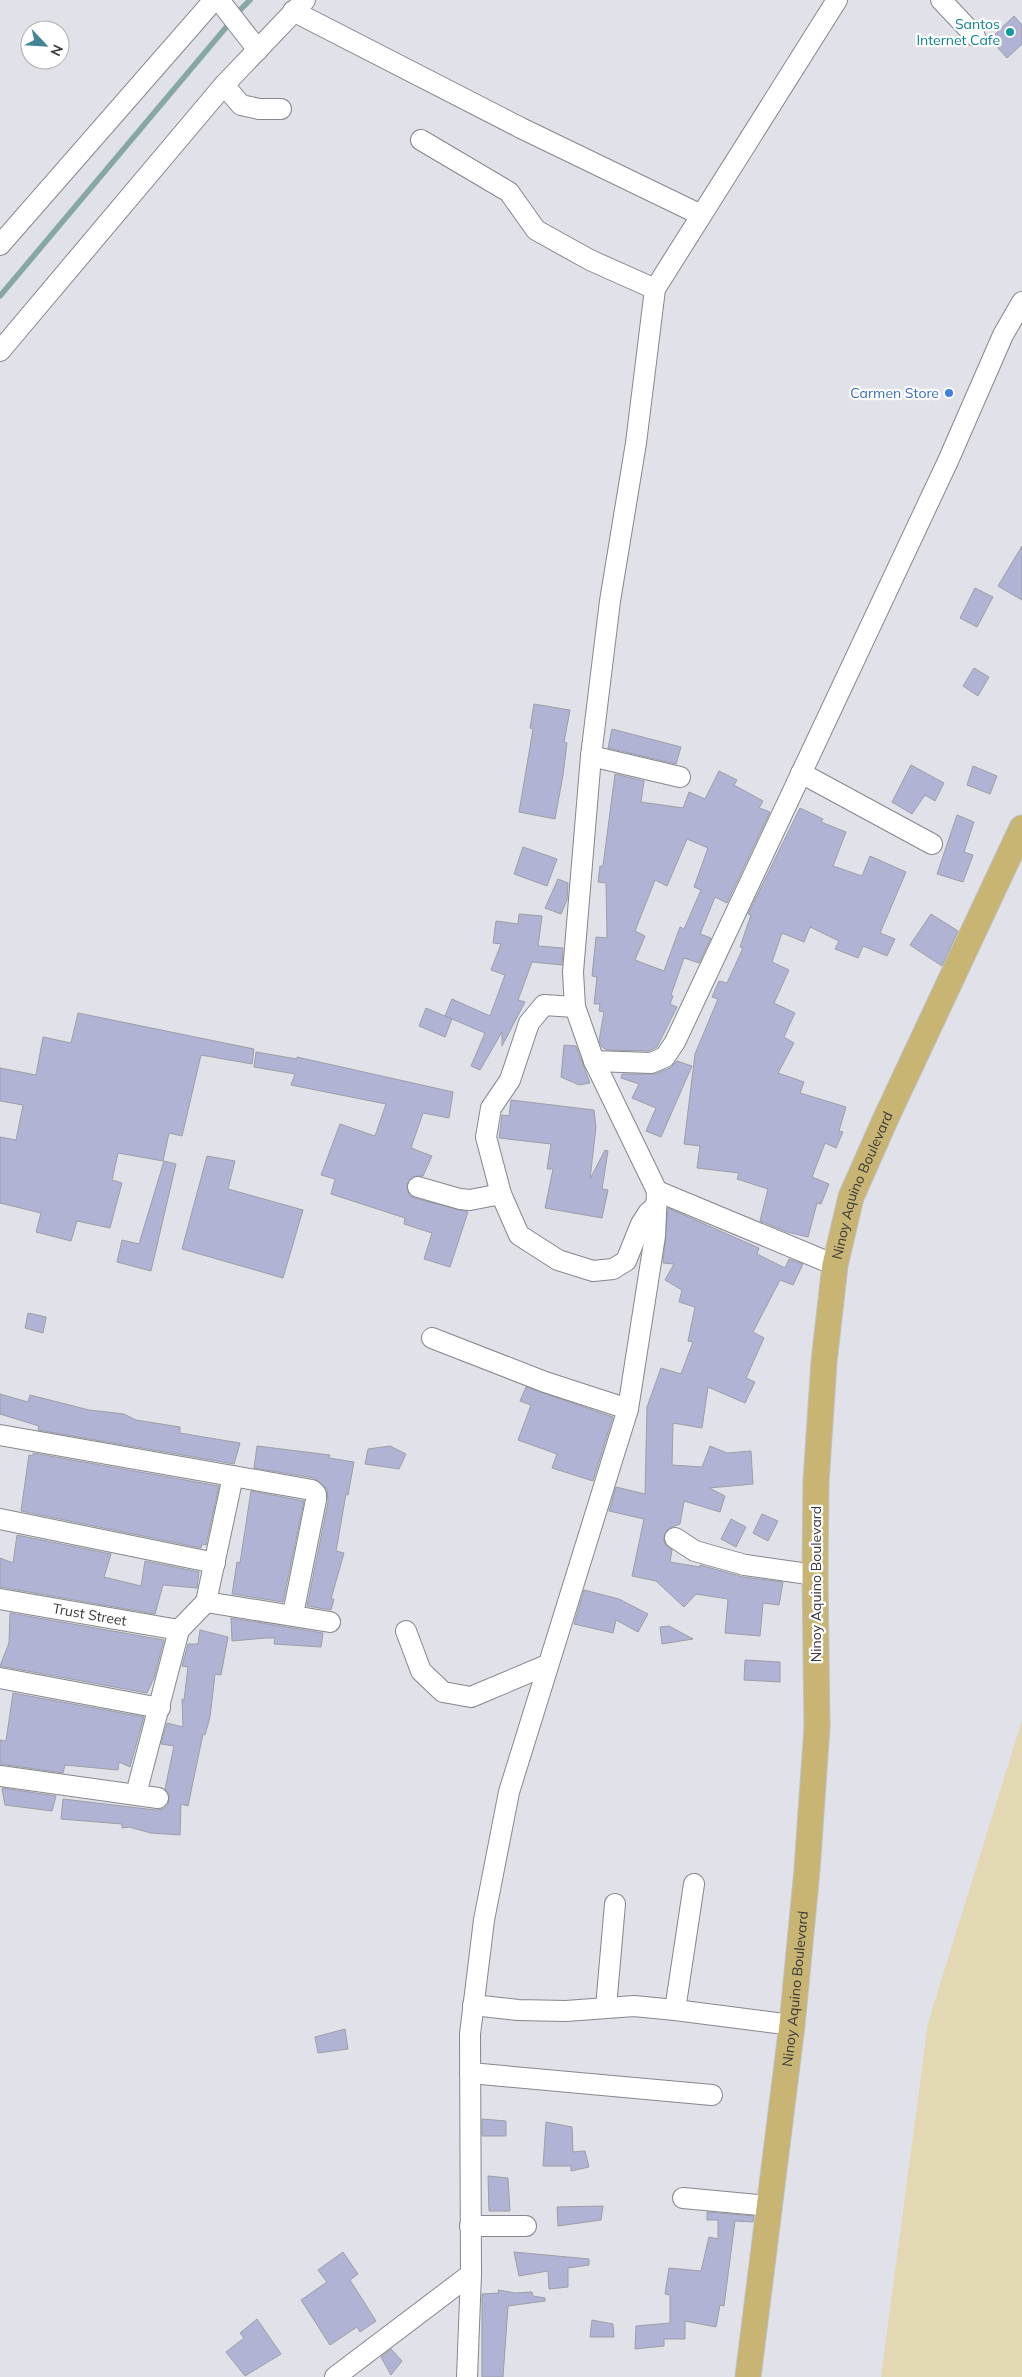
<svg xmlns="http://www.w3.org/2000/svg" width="1022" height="2377" font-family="Mulish,sans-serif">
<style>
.sand{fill:#e2d8b3}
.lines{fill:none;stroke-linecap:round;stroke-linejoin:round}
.stream{stroke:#87a6a6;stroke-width:5.5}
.building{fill:#b0b3d3;stroke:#9d9ea6;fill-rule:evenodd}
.minor-casing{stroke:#86868d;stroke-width:22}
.major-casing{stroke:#c0c0c1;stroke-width:27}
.minor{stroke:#fff;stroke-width:20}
.major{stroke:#c8b473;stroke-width:25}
.culture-dot{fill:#0f9aa8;stroke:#fff;stroke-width:2}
.shop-dot{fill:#3f7fe0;stroke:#fff;stroke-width:2}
.labels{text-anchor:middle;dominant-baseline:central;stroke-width:4.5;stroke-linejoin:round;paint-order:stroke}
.culture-label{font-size:14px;fill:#0d838f;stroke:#fff;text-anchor:end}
.shop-label{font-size:14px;fill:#366cbe;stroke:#fff;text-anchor:end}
.street-label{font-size:14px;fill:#39393c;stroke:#fff}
</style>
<rect width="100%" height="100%" fill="#e0e1e9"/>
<path class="sand" d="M1022,1720v657h-141l47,-354z"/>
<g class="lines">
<g class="stream">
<path d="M241,9l9,-9"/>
<path d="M0,296l228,-271"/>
</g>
</g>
<g class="building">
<path d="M1014,16l8,9v19l-15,14 -17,-19z"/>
<path d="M1022,546v54l-24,-14z"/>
<path d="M975,588l18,9 -16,30 -17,-9z"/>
<path d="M974,668l15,9 -11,19 -15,-10z"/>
<path d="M534,704l36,6 -6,32 3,1 -4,32 -8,44 -36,-7 14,-83 -3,-1z"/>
<path d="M612,729l69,18 -5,17 -68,-16z"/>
<path d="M911,765l33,18 -9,18 -10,-6 -13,19 -20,-12z"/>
<path d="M973,766l24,10 -7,18 -23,-9z"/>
<path d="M719,771l18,9 -3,5 29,16 -4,7 11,4 -43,91 -12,-6 -15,37 11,4 -12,25 -15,-5 -13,37 2,1 -3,8 7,3 -20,40 -8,4 -42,-1 -5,-3 -3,-6 5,-29 -5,-1 1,-7h-6l3,-27 -5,-1 4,-39 11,1 -1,-55 -8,-1 2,-16h3l12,-92 29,7 -3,21 42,6 6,-16 16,7zM687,839l21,9 -14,39 7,3 -17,39 -4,-2 -16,44 -29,-11 10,-24 -10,-5 20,-51 12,6z"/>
<path d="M800,808l23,11 -2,3 25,10 -13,34 29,10 8,-20 36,16 -26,61 15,6 -8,17 -24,-10 -5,12 -23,-9 4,-8 -29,-14 -6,15 -22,-9 -10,29 17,8 -15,33 21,10 -11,24 10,6 -16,30 26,9 -4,11 46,14 -7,24 4,1 -7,16 -11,-5 -13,34 17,7 -8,20 -4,-1 -9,34 -21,-5 -27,-11 8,-32 -31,-10 2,-6 -42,-5 3,-22 -16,-2 11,-90 23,-55 -6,-2 7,-16 8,2 16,-35 -3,-1 11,-32 -3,-1z"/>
<path d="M957,815l17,7 -10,30 9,3 -10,27 -26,-8z"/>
<path d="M523,847l34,12 -10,27 -33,-12z"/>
<path d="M558,879l10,4 -1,17 -6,14 -16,-6z"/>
<path d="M519,914l23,2 -4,30 25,2 -1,17 -30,-3 -14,38 7,2 -23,44v-14l-22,38 -9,-4 14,-33 -40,-17 7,-17 38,17 15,-41 -14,-5 10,-26 -8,-1 3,-22 22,3z"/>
<path d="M931,914l27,17 -16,35 -32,-21z"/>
<path d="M426,1008l26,11 -7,18 -26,-11z"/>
<path d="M78,1013l176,36 -2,15 -51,-9 -19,81 -13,-3 -6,28 -45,-8 -6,27 10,3 -12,45 -33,-7 -6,20 -35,-9 5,-19 -41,-10v-66l16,3 7,-35 -23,-4v-33l36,7 7,-38 28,6z"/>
<path d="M564,1045l12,1 14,37 -11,2 -18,-8z"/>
<path d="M256,1052l41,7v-2l156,35 -4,26 -26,-5 -12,35 21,8 -9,20h-8l-8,8 2,11 5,3 54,14 -18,55 -26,-8 8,-26 -28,-9 1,-6 -74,-24 4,-15 -14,-4 19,-51 35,12 11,-32 -95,-19 4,-11 -41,-7z"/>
<path d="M677,1061l15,5 -31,71 -15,-6 10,-23 -24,-10 7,-14 -18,-6 1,-4h33l15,-6z"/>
<path d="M511,1100l83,10 2,17 -6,52 15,-29 3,1 -6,38 6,1 -6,28 -57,-10 8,-39h-6l4,-25 -52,-6 3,-23 7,1z"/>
<path d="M207,1156l28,5 -7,28 75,21 -20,68 -101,-29z"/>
<path d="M164,1161l12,3 -25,107 -34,-9 5,-22 17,4z"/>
<path d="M668,1208l91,40 -2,6 28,14 4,-9 14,5 -10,21 -13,-5 -27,52 11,6 -18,40 9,4 -10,21 -37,-16 -6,41 -29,-5 -1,42 30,2 8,-21 17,7 24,-2 2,33 -44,4 16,8 -5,16 -36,-11 -4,23 -11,4 -6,10 2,6 7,6 -2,12 30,5v-2l43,12 40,5 -4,23 -16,-2 -3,33 -35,-3 3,-34 -32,-5 -12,13 -28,-26 -24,-5 12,-57 -35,-8 7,-24 29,7 2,-87 14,-39 20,6 12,-32 -5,-1 7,-34 -16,-5 3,-12 -17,-10 9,-16 -11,-1z"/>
<path d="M28,1313l18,4 -3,16 -18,-5z"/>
<path d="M526,1387l87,30 -20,64 -41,-13 5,-14 -39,-14 13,-35 -11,-4z"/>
<path d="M0,1394l28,8 2,-7 59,15 35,4 12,6 44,7v6l60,10 -6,21 -196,-34 1,-4 -39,-12z"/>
<path d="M257,1446l73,9 -1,3 25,4 -6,33 -2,-1 -10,57 8,2 -13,46h3l-3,11 -24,-4 21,-104 -1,-13 -13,-11 -60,-10z"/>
<path d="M390,1446l16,8 -7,15 -34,-5 3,-15z"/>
<path d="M33,1453l186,33 -13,59 -4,-1 -1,4 -180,-37 8,-56 4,1z"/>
<path d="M251,1491l53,10 -21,101 -51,-8 5,-32 3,1z"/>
<path d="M762,1514l16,7 -10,20 -15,-8z"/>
<path d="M731,1519l15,8 -10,20 -15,-8z"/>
<path d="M17,1535l94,19 -7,23 37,9 4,-25 54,11 -2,16 -34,-3 -8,29 -155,-27v-29l13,5z"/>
<path d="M584,1590l35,9 29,15 -10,18 -22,-12 -3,13 -39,-9z"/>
<path d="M10,1613l154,27 -10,38 -7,15 -147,-27 9,-23z"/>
<path d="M231,1618l92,15 -2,14 -47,-3 1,-6h-9l-34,3z"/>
<path d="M669,1626l24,13 -31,5 -2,-17z"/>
<path d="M200,1630l28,7 -7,38 -6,-1 -5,43 -5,18 -2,-1 -15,72 -7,-2 -1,31 -29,-2 -22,-6 -7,1v-4l-61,-5 2,-20 93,11 7,-1 5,-4 1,-11 -4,-5 9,-43 -13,-2 6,-21 16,4 -1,-28 2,1 4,-33 -6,-1 6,-22h10z"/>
<path d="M745,1660l35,2v20l-36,-2z"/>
<path d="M13,1693l131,24 -14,50 -11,-5 -1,8 -53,-5 -2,8 -63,-9v-24l6,1z"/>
<path d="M2,1788l54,8 -4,15 -47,-6z"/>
<path d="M345,2029l3,20 -30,4 -3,-16z"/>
<path d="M482,2119l24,2v15h-24z"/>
<path d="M546,2122l26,5 1,25 12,-1 4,16 -18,4v-5h-28z"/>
<path d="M488,2176l20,2 2,33h-21z"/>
<path d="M603,2206l-2,14 -43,6 -1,-19z"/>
<path d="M707,2212l47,4 -1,6 -18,-1 -11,85 -4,-1 -4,22 -31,-6v18h-21v7l-29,3 1,-23 34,-3v-28l-5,-1 4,-26 32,3 8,-34 9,2v-19h-11z"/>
<path d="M343,2252l15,22 -8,6 26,41 -16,11 -3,-5 -27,18 -29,-45 26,-18 -9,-12z"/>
<path d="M514,2252l75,7v6l-21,3v19l-19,2 -1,-18 -29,5z"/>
<path d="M498,2290l17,3 17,-1 1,4 12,2v3l-37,5 -5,71h-21v-83l17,-1z"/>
<path d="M257,2319l24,35 -36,22 -19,-24 18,-14 -4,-5z"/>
<path d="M592,2320l21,4 1,13h-24z"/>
<path d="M391,2349l11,12 -11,14 -10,-18z"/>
</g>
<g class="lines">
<defs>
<g id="minor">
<path d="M219,0l39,50"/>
<path d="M941,0l34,36"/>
<path d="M293,11l228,117 180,87"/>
<path d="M224,85l17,20 18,4h22"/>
<path d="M421,140l88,52 27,38 54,30 65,29"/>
<path d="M0,245l214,-245"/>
<path d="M0,351l224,-266 81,-85"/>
<path d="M591,756l89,21"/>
<path d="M801,773l131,71"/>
<path d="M575,1007l-31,-2 -15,18 -19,57 -19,28 -5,29 15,57 18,41 39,25 35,11 20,-2 13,-8 15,-37 7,-11 8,-7"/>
<path d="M594,1061l57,2 14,-6 10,-15 273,-581 55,-126 19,-33"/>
<path d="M418,1187l42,12 10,1 31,-6"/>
<path d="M835,1265l-178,-74 -63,-130 -19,-54 -2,-35 18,-216 19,-155 26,-158 19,-154 182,-289"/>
<path d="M432,1338l113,44 83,27"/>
<path d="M0,1435l312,55 4,4v6l-23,114"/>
<path d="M0,1519l215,44"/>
<path d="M675,1538l20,13 50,14 70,10"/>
<path id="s1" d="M0,1599l179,31"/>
<path d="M206,1602l124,20"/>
<path d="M406,1631l15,40 22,21 28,5 76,-32"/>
<path d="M0,1678l160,30"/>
<path d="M0,1776l158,22"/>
<path d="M136,1794l43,-164 27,-28 27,-126"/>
<path d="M473,2005l45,5 48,1 68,-5 41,4 19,-126"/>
<path d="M606,2007l9,-103"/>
<path d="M675,2010l117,15"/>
<path d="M470,2073l242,22"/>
<path d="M683,2198l86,8"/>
<path d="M470,2226h56"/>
<path d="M335,2377l136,-103 -1,-240 14,-114 25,-128 119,-383 27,-173 2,-45"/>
<path d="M467,2377l4,-103"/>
</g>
<g id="major">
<path id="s2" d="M748,2377l44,-352 15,-155 10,-143 -2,-152 1,-93 8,-120 11,-97 16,-68 35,-79 136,-290"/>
</g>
</defs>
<use href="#minor" class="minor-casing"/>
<use href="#major" class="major-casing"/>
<use href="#minor" class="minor"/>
<use href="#major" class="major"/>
</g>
<circle class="culture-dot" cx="1010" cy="32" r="5"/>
<circle class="shop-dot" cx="949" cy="393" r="5"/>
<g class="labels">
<g class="culture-label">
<text x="1000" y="24">Santos<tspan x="1000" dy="16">Internet Cafe</tspan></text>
</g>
<g class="shop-label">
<text x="939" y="393">Carmen Store</text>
</g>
<g class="street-label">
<text stroke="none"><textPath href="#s2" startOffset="1201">Ninoy Aquino Boulevard</textPath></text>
<text transform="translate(816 1584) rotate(-90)">Ninoy Aquino Boulevard</text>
<text stroke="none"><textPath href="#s1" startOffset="91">Trust Street</textPath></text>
<text stroke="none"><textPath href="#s2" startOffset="391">Ninoy Aquino Boulevard</textPath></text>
</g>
</g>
<g transform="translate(45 45) rotate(115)"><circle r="24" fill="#ffffff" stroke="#b0b0b1"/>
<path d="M0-4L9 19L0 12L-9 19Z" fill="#428695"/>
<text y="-8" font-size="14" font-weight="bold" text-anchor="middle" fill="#39393c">N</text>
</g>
</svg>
